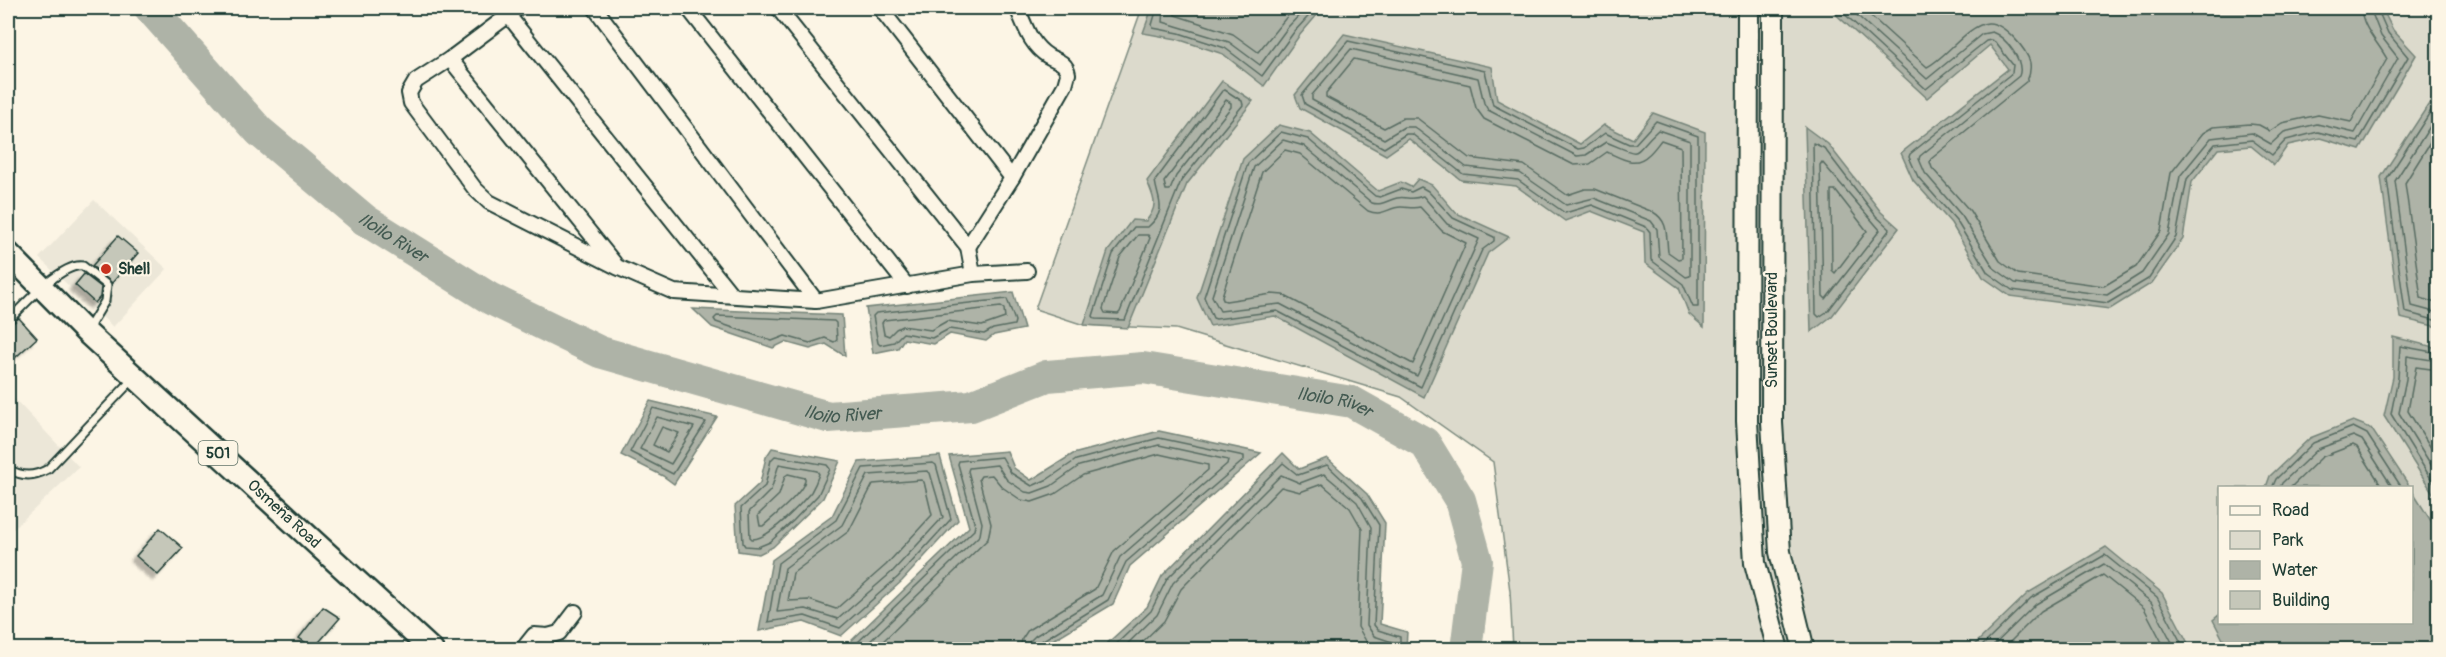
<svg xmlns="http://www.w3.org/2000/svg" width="2446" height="657" font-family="Pangolin,sans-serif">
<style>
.built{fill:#ece7d8}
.green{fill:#dcdacc;stroke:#7e8c80;stroke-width:1.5;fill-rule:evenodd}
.water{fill:#aeb3a7;stroke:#758479;stroke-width:1.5}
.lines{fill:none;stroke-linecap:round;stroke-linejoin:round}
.shore{stroke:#586c62;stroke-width:1.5}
.river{stroke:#aeb3a7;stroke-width:32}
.building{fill:#c5c7b9;stroke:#1f3d34;stroke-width:1.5;filter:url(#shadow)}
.lane-casing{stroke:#1f3d34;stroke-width:11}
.street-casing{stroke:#1f3d34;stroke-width:18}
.secondary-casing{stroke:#1f3d34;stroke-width:24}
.primary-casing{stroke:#1f3d34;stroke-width:26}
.lane{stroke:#fcf5e5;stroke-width:7}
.street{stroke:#fcf5e5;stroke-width:14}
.secondary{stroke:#fcf5e5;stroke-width:20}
.primary{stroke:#fcf5e5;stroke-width:21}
.poi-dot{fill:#c8321e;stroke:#fcf5e5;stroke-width:2}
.labels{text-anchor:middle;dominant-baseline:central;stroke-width:4.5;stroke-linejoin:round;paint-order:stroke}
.shield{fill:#fcf5e5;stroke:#617469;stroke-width:1.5}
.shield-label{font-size:15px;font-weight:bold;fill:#1f3d34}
.poi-label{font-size:16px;font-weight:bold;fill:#1f3d34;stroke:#fcf5e5;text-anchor:start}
.street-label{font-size:16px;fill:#1f3d34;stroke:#fcf5e5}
.water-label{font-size:18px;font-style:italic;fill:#435a51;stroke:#fcf5e5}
</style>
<defs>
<filter id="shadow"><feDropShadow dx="-5.5" dy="5.5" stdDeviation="1.5" flood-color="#0004"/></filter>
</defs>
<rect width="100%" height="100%" fill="#fcf5e5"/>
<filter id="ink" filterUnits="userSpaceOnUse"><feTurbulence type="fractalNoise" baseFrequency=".0167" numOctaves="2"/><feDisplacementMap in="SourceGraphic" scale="12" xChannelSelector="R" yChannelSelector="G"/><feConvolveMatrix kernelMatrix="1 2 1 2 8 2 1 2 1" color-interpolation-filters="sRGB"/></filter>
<g filter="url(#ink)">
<g class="built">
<path d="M94,200l73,69 -54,58 -74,-69z"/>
<path d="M8,392l71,75 -71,67z"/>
</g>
<path class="green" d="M1142,8h1296v641h-925l-3,-58 -17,-129 -92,-65 -225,-68 -92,-4 -49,-16zM2220,488h192v134h-192z"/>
<g class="water">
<path d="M1152,8h187l-2,2 -14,-2 -24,28 -35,50 -41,-32 -46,-15 -34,-6z"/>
<path d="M1829,8h553l11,22 23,25 -56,95 -40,-12 -32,7 -14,20 -23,-19 -33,3 -26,33 -9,57 -31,44 -42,26 -100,-13 -27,-19 -32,-54 -38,-43 -12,-27 107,-84 -18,-24 -63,53z"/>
<path d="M1344,34l148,33 5,33 83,44 24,-19 29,14 20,-26 52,19 -1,195 -15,-13 -10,-26 -34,-25 -1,-31 -53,-21 -26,10 -49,-35 -55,-6 -52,-41 -23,16 -86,-47 -5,-13z"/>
<path d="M1222,81l31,20 -66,83 -59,144 -44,-3 24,-74 24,-31 14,1c13,-16 8,-22 1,-40z"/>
<path d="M2438,90v237l-38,-9 -19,-141z"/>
<path d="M1279,125l31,8 68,58 23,-9 10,5 7,-8 14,6 24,28 53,24 -21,16 -64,144 -149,-81 -65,10 -13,-28 46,-139z"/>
<path d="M1805,127l23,17 53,68 18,16 -67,88 -21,16z"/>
<path d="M1013,292l11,37 -30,6 -8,6 -36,-7 -16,10 -30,-5 -6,9 -25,5 -7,-45z"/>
<path d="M693,309l149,6 3,41 -19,-12 -16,5 -25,-7 -12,6 -61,-21z"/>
<path d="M2393,337l45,11v153l-54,-85 9,-39z"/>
<path d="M650,401l67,16 -43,67 -11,-8 -42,-21z"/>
<path d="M2353,421l18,7 39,59h-144l4,-11 40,-38z"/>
<path d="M1159,431l102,22 -131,113 -17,38 -75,45h-187l-2,-6 120,-116 -20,-71 58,-5 7,17 17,12 42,-26z"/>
<path d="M772,448l68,13 -17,37 -50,49 -14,7 -21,-3 -3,-45 25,-23 6,-26z"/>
<path d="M1283,453l16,16 28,-11 40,36 18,29 -5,101 27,8 -1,17h-305l46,-42 15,-31z"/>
<path d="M940,456l18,64 -56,61 -61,55 -37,-14 -45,9 13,-71 60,-44 27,-54z"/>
<path d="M2412,491l26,41v117h-210l-15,-29 6,-5 1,7h192z"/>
<path d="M2106,547l56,46 29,56h-221l58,-56z"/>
</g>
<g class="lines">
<g class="shore">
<path d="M1157,8l-5,17 1,3 26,5 46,15 37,28 32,-44 22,-24"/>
<path d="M1164,8l-1,14 66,20 31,23 28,-38 18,-19"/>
<path d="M1173,8l2,7 58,19 25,18 36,-44"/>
<path d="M1838,8l88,81 60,-48 5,-1 4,2 18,23 -1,8 -102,81 -1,3 9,20 38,43 32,53 24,17 96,13 40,-24 28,-42 11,-58 28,-35 37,-4 20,15 14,-15 32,-8 40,10 50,-85 -20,-24 -11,-25"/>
<path d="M1849,8l78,71 55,-45 10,-2c14,5 33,30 27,44l-99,80 -1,3 6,14 37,43 32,52 21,15 92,12 35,-22 27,-39 11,-58 31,-38 41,-5 19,11 13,-12 33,-8 38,9 43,-75 -17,-22 -11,-28"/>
<path d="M1862,8l65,59c19,-9 40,-42 61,-44 15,-1 39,26 42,40 1,7 0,12 -3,18l-96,78 -1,3 2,6 38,43 30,50 18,13 86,12 32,-19 25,-36 10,-58 32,-40 10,-6 37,-3 9,1 11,6 12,-8 36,-8 33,7 36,-63c-9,-17 -25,-31 -26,-51"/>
<path d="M1348,41l137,30 8,34 85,44 6,-1 21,-15 24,11h6l21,-23 42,15v171h-5l-10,-23 -32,-24 -1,-28 -4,-5 -54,-22 -27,8 -47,-33 -55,-6 -51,-40h-6l-22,14 -79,-44 -3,-9z"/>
<path d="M1351,49l127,29 6,25 4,7 89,46 9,-1 20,-13c40,16 23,14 52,-12l32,11v135l-4,1 -27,-20 -2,-28 -6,-8 -57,-23 -28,7 -46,-32 -54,-6 -52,-40h-10l-20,12 -72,-39v-5z"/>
<path d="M1354,59l116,26 6,23 8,11 90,46 16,-1 17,-12c14,6 28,16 41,3 5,-4 9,-10 13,-15l20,7 1,111 -4,1 -10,-7c-2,-16 1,-31 -15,-40l-58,-23h-10l-18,6 -43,-30 -55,-7 -52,-40h-14l-19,10 -58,-31v-4z"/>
<path d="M1225,90l17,11 1,4 -62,76 -56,139 -30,-1 -2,-3 20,-62 21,-27h14c20,-18 10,-25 7,-46l67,-90z"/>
<path d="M1226,100l5,3v4l-55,69 -6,14h-4l-2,-8z"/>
<path d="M2438,100l-51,79 18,133 33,9"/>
<path d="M2438,114l-43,67 17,125 26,7"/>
<path d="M2438,130l-33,53 16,115 17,6"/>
<path d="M1281,132l27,7 67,57 5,1 21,-8 10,3 10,-5 7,4 25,27 41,19v4l-12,9 -61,137 -144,-76 -61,8 -3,-1 -9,-21 44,-134z"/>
<path d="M1283,140l21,6 68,57c10,3 16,-3 25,-5 10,-2 13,3 26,-2l24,28 32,15 -62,137 -137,-72 -60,7 -8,-15 42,-129z"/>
<path d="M1813,143l11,5 52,68 14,13 -62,82 -9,6 -3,-3z"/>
<path d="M1285,150l15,4 68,57c16,6 20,-4 33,-4 7,0 12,2 19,0l22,24 24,12 -53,121 -130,-69 -11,-1 -46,7 -3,-1 -1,-4 40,-124z"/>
<path d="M1822,162l58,68 -54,69 -3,-3 -3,-131z"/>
<path d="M1831,190h4l32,41 -32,42 -3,-3z"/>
<path d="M1138,235h10l2,3 -30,74 -2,2 -13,-1 -2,-4 17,-52z"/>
<path d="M1007,299l8,22 -1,4 -21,4 -9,5 -35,-5 -17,9 -29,-5 -9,9 -14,3 -2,-2 -5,-27 3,-3z"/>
<path d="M1001,307l3,2 1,9 -23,8 -35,-5 -16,9 -29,-4 -6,3 -7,7 -5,-2 -2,-11 2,-3z"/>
<path d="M717,316l117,5 2,2 1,17 -3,2 -9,-4 -15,5 -25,-7 -13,5 -56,-19 -2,-3z"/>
<path d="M2438,353l-38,-7 -2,32 -7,36 47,76"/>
<path d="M2438,361l-31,-5 -1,23 -7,34 39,63"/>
<path d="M2438,370l-22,-3 -8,44 30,48"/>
<path d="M653,408l53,14 -33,52 -43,-22z"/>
<path d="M657,417l37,10 -23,37 -31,-15z"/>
<path d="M662,427l17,6 -12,19 -14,-7z"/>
<path d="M775,456l52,9 3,4 -12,26 -25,26 -23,21 -12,5 -13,-1 -2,-3 -2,-35 24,-22 6,-26z"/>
<path d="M933,463l3,2 15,54 -53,58 -58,51 -35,-12 -37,6 10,-59 58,-43 27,-52z"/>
<path d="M779,464l38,7 2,3c-2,6 -5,13 -8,18 -10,12 -43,48 -59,47l-2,-2 -1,-25 22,-22z"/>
<path d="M927,471l3,2 13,44 -50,54 -55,48 -32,-10 -29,3 8,-44 57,-43 26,-50z"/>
<path d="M788,474l17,4c2,12 -32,39 -42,48h-3l-2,-11 21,-20 6,-19z"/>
<path d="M921,480l3,2 8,33 -46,50 -50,44 -27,-9 -21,1 5,-28 56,-42 24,-47z"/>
<path d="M2272,488l4,-9 37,-36 40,-16 14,7 35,54"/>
<path d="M2280,488l2,-5 36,-34 35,-13 9,4 31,48"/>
<path d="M2290,488l32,-31 31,-12 4,2 26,41"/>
<path d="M856,650l1,-7 117,-113 1,-5 -17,-61 1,-3 43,-4 9,16 21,13 16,-7 28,-19 83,-22 85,18v4l-118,102 -18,38 -68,42 -4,8"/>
<path d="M864,650l1,-4 115,-111 2,-12 -14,-52 1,-3 28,-3 10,15 18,12 7,1 19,-7 28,-20 80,-21 69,15 -1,4 -107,93 -18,38 -67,41 -5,5 -1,9"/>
<path d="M874,650l114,-111 3,-15 -12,-45 2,-3 11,-1 10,12 19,13 11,2 23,-8 28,-19 76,-21 49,11v5l-94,81 -19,38 -67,41 -6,9 -2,11"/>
<path d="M1110,650l41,-39 16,-32 116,-116 15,12 29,-10 35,33 17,27 -5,100 4,5 22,7v13"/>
<path d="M1121,650l36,-35 16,-32 108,-108 19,8 24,-9 33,28 14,25 -4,98 7,11 18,6 1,8"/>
<path d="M1134,650l30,-29 17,-32 100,-102 19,5 22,-8 28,24 12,21 -4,98 8,14 17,9"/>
<path d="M1978,650l53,-52 74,-43 52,42 28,53"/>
<path d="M1989,650l47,-46 68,-40 47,38 25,48"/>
<path d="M2002,650l39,-39 62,-36 41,33 22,42"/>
</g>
<path class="river" id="s1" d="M150,8l109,123 106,89 126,79 109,53 228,65 143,-11 76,-30 96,-8 209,34 73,41 35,57 17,61 -11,89"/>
</g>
<g class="building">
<path d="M118,236l20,17 -26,30 -20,-17z"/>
<path d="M84,274l17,13 -1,10 -5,6 -20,-18z"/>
<path d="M19,318l18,20 -29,26v-37z"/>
<path d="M160,528l23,20 -25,27 -22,-19z"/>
<path d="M323,607l17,11 -26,30 -15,-10z"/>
</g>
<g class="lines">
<defs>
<g id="lane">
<path d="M8,275l9,-9"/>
<path d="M8,321c14,-14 54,-59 75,-55l24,19 -2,16 -17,28"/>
<path d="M8,469c15,8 25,8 40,0l85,-90"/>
</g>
<g id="street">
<path d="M518,8l-68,51 -34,22 -7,12 2,10 64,86 14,13 128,65 57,25 142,9 157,-27 54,-3"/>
<path d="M595,8l221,293"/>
<path d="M688,8l219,278"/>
<path d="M778,8l190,239 5,27"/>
<path d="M880,8l132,170"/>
<path d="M508,15l224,280"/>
<path d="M450,59l164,204"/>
<path d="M968,247l44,-69 53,-93 3,-11c-2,-12 -11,-13 -20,-18 -18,-11 -23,-31 -31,-48"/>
<path d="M522,650l12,-15 14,1 11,-3 16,-21"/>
</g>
<g id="secondary">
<path d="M1748,8l-1,413 8,142 23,87"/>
<path d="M1773,8l-1,415 8,129 24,98"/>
</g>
<g id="primary">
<path id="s2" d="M8,253l78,79 346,318"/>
</g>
</defs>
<use href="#lane" class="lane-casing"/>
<use href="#street" class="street-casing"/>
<use href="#secondary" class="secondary-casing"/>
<use href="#primary" class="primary-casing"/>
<use href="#lane" class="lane"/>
<use href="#street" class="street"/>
<use href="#secondary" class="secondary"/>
<use href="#primary" class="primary"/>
</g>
</g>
<circle class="poi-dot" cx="106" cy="269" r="6"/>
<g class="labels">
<rect class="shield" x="198.5" y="441" width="39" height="24" rx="4.5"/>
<g class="shield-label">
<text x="218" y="453">501</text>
</g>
<g class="poi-label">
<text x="118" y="269">Shell</text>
</g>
<g class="street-label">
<text transform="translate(1772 330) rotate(-90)">Sunset Boulevard</text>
<text stroke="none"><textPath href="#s2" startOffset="380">Osmeña Road</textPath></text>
</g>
<g class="water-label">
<text stroke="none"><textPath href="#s1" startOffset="336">Iloilo River</textPath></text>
<text stroke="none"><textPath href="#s1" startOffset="1326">Iloilo River</textPath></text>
<text stroke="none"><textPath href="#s1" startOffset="824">Iloilo River</textPath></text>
</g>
</g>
<rect width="2446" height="657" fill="none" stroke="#fcf5e5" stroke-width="30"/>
<rect x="15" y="15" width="2416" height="627" fill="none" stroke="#1f3d34" stroke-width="2" filter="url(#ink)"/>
<rect x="2218" y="486" width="195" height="138" fill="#fcf5e5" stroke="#a4ab9e" stroke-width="1.5"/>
<rect x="2230" y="506" width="30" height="9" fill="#fcf5e5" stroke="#a4ab9e" stroke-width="1.5"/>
<text x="2272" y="516" font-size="18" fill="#1f3d34">Road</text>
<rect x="2230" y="531" width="30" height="18" fill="#dcdacc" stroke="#a4ab9e" stroke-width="1.5"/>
<text x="2272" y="546" font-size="18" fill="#1f3d34">Park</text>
<rect x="2230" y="561" width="30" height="18" fill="#aeb3a7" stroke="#a4ab9e" stroke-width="1.5"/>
<text x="2272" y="576" font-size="18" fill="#1f3d34">Water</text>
<rect x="2230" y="591" width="30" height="18" fill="#c5c7b9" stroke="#a4ab9e" stroke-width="1.5"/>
<text x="2272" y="606" font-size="18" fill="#1f3d34">Building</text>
</svg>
